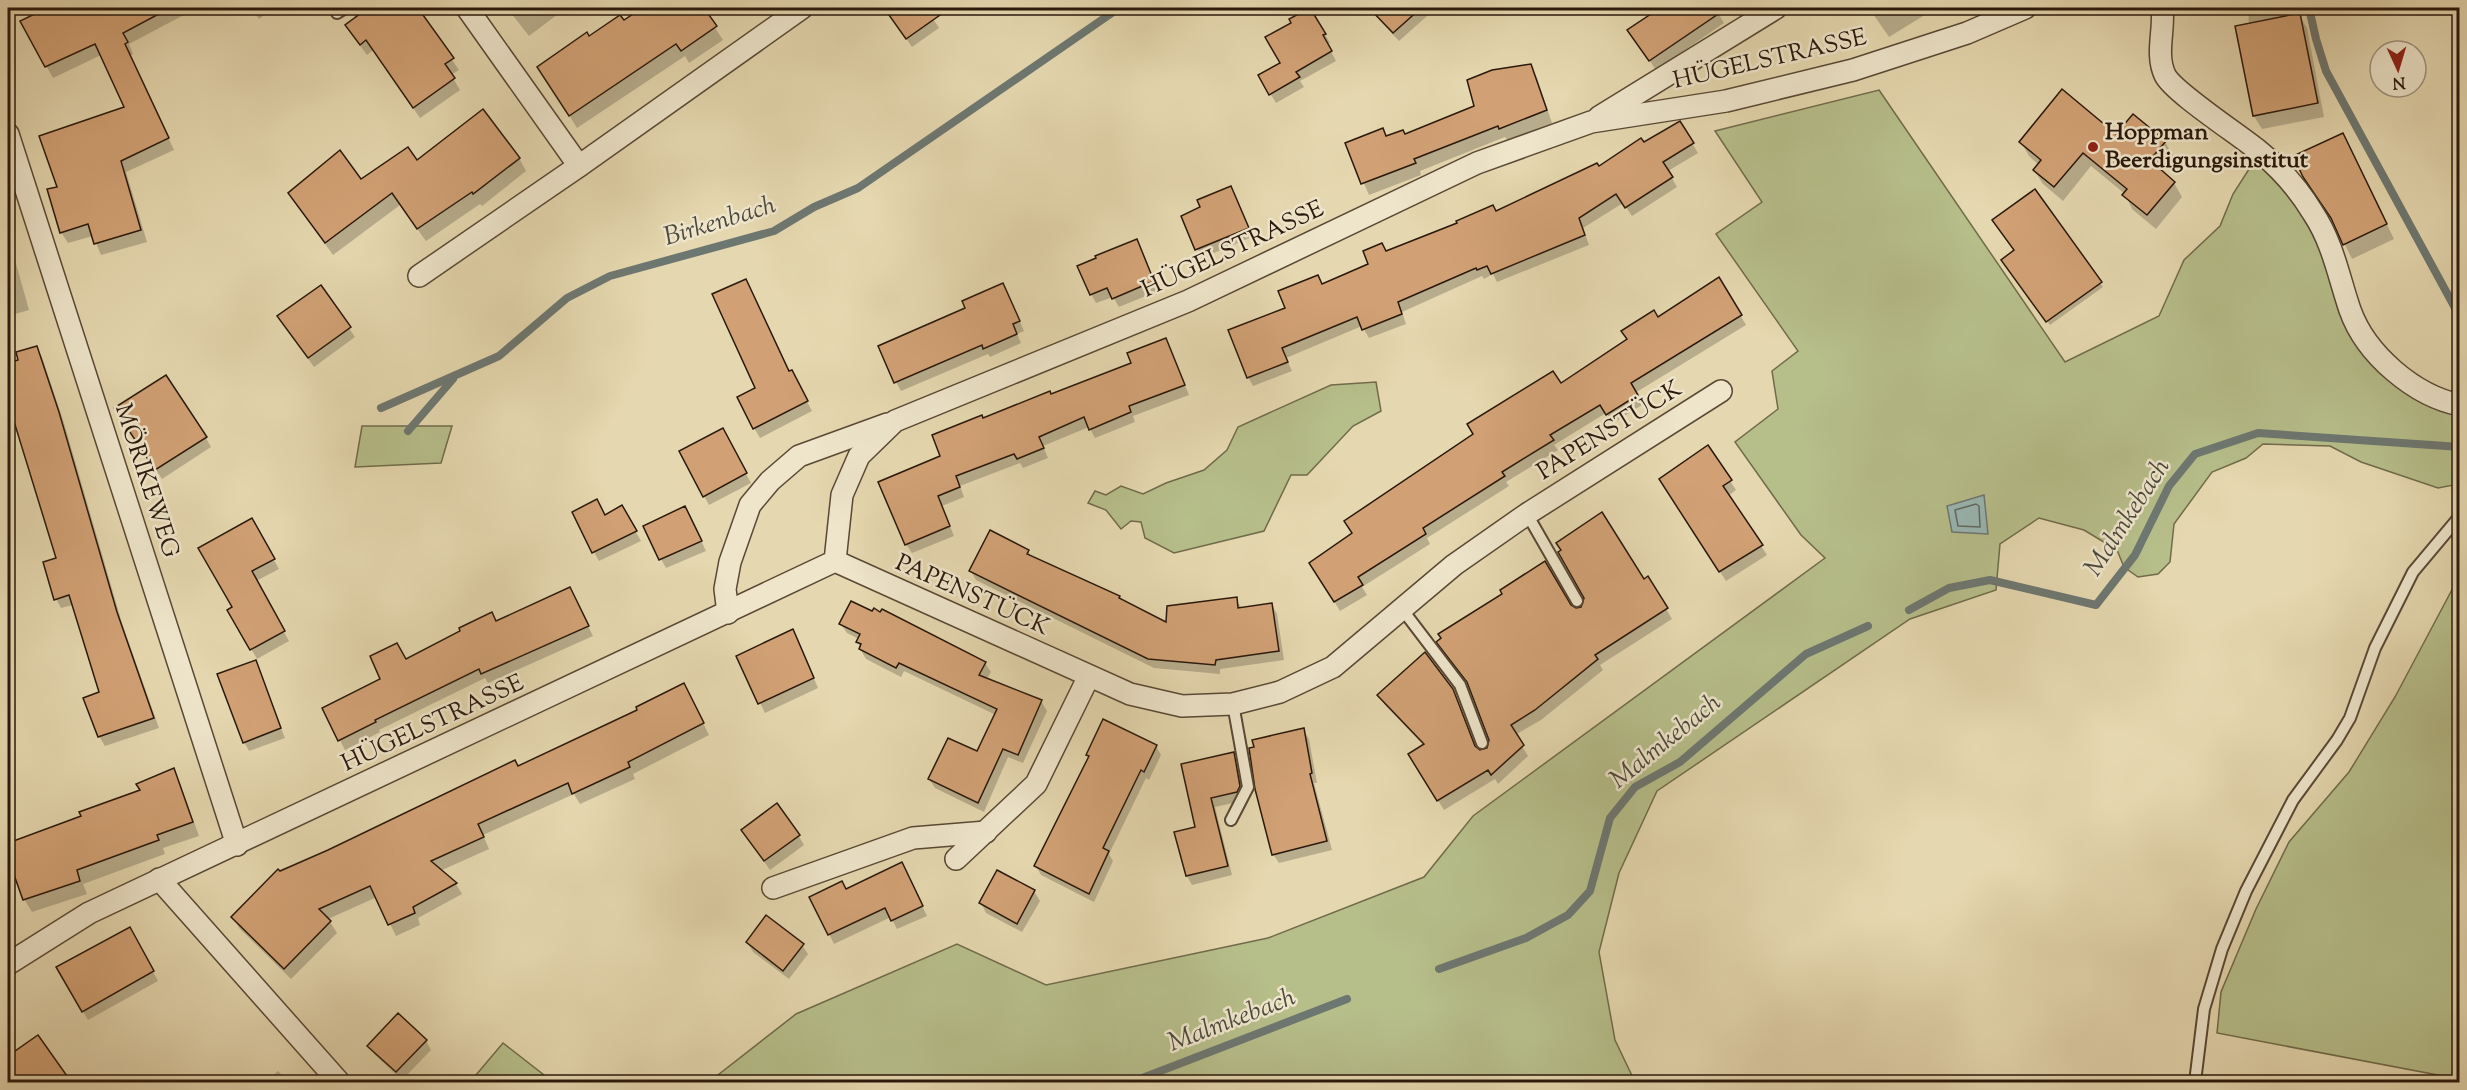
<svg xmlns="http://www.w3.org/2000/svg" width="2467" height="1090" font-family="'Sorts Mill Goudy',serif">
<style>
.green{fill:#b6be8a;stroke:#706b4b;stroke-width:1.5}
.water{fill:#99b7b4;stroke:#6d7771;stroke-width:1.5}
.shadow{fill:#0003}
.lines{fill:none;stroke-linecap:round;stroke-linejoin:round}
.shore{stroke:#626860;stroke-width:1.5}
.stream{stroke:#6d7771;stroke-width:8}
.building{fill:#d1a175;stroke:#2a180c;stroke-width:1.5}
.service-casing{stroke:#594835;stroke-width:14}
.minor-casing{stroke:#594835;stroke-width:24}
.service{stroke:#eee5cb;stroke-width:10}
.minor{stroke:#eee5cb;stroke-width:21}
.poi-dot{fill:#8f2418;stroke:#eee5cb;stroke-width:2}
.labels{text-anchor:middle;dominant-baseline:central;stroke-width:5;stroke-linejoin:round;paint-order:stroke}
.street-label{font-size:24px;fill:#2a180c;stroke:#eee5cb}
.poi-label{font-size:24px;font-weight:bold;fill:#2a180c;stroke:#eee5cb;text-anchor:start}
.water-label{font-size:26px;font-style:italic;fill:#4b483e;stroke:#eee5cb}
</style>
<rect width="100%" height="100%" fill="#e5d7af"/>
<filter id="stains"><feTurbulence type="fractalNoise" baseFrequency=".00333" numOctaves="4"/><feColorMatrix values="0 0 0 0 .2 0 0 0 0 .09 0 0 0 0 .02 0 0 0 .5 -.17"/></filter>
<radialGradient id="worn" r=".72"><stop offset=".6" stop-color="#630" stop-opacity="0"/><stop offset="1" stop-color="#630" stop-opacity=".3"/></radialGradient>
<g class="green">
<path d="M1879,90l186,272 94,-46 25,-56 36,-34 13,-32 27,-42 26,24 89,176 84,53v79l-21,4 -77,-26 -31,-16 -67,-2 -17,14 -34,14 -38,52 -4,38 -12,12 -20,3 -14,-10 -7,-17 -33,-20 -45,-12 -39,26 -4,46 -86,29 -253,172 -38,82 -20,79 16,88 20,42h-926l87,-68 161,-70 89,41 222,-47 156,-61 49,-61 352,-258 -24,-23 -66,-93 43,-33 -6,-38 26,-20 -82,-117 46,-32 -47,-71z"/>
<path d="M1376,382l5,29 -28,15 -46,49h-16l-27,56 -90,22 -29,-15 -4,-16 -10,-1 -10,8 -15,-19 -18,-7 7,-12 11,4 15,-9 22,8 23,-11 38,-13 23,-20 11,-23 93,-42z"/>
<path d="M362,426h90l-11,37 -86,4z"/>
<path d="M2459,582v497l-242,-46 4,-41 35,-83 33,-67 60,-70 46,-75 59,-111z"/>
<path d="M503,1043l50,39h-83z"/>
</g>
<path class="water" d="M1984,495l4,39 -36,-2 -5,-26z"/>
<g class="shadow">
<path d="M51,8h146l-68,36 4,10 -3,2 44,94 -48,22 21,70 -46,13 -8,-19 -25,7 -7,-11 -3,-44 68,-80 -25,-53 -48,23 -31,-56z"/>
<path d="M251,8h23l-15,11z"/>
<path d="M347,8h84l-10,7 38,55 -8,5 9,15 -40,28 -47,-68 -6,5 -14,-19 -6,-11 9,-7z"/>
<path d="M507,8h53l2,3 -33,25z"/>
<path d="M645,8l5,2 4,-2h48l21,32 -34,23 -4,-7 -108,72 -30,-48 42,-42 34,-15z"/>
<path d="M885,8h41l13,20 -27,19z"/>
<path d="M1368,8h68l-37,33z"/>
<path d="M1663,8h52l9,15 -68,47 -27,-40z"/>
<path d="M1869,8h67l-47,29z"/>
<path d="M2248,8h39v10l12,-3 8,13 17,89 -62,12 -8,-13z"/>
<path d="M1310,9l20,34 -3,1 9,17 -36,20 4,6 -28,16 -16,-27 22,-12 11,-41z"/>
<path d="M1530,66l7,12 15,45 -45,17 -2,-3 -85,34 1,4 -52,20 -22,-51 35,-14 5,7 17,-2 72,-28z"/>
<path d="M1680,123l18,30 -30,18 9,16 -45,29 -9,-13 -40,25 6,17 -92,37 -4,-8 -9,5 -2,-3 -80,36 4,12 -37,14 -7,-12 -76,32 6,13 -39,15 -5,-9 39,-68 36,-24 47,-20 16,-13 110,-39 102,-45z"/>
<path d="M2117,136l48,6 8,14 -13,15 14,12 8,14 -26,32 -24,-20 -7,-15 -34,-28 -28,35 -20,-17 -9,-14 5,-5 -10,-9 -8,-14z"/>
<path d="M2350,149l44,90 -42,20 -17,-35z"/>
<path d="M519,158l7,13 -44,35 -2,-2 -54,37 -26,-36 -67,50 -35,-49 119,-44z"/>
<path d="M1231,188l21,49 -50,21 -19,-42 19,-8z"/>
<path d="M8,235l21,75 -21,6z"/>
<path d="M1136,240l22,51 -39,16 -6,-10 -17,6 -5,-9z"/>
<path d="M2016,251l84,32 3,4 -53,38 -44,-61z"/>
<path d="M1719,279l27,46 -111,68 7,12 -29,18 -7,-10 -52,32 4,5 -52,32 3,4 -82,52 3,6 -68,43 5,8 -27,16 -29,-48 250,-178z"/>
<path d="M321,288l34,49 -41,30 -29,-41z"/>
<path d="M1008,294l16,37 -7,3 4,9 -31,14 -2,-3 -87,37 -5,-9z"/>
<path d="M36,348l6,9 22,66 58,200 37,105 -54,18 -6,-10 2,-43 -28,-88 -12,3 -5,-9 2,-40 -45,-145 -5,1v-51l12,-3z"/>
<path d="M1170,349l19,46 -56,21 2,6 -40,16 -6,-11 -46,19 5,12 -25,10 -3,-5 -60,23 4,11 -22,9 12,30 -42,17 -6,-9 36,-87 41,-37z"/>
<path d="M789,373l7,8 16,30 -52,27 -6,-10z"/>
<path d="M122,418l84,20 5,9 -49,32z"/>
<path d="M722,430l29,53 -42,22 -5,-9z"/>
<path d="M1708,447l28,43 -8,6 39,59 -41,26 -60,-93z"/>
<path d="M622,507l19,34 -42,20 -5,-9 11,-36z"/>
<path d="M690,517l16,34 -40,17 -5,-9z"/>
<path d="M251,520l28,49 -23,12 33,60 -32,18 -28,-48 5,-3z"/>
<path d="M1028,551l4,7 87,39 2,3 46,24 69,-25 6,10 30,-4 5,9 7,46 -64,9v5l-66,-6 -178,-88 -5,-9z"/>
<path d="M1648,578l24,41 -72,46 3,5 -62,50 -26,15 13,21 -30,28 -3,-5 -51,31 -34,-55 14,-9 -39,-41 -6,-10 73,-5 25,60 3,2 9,-3 2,-9 -21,-53 -26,-35 126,-46 6,4z"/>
<path d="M574,598l19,38 -105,47 -3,-5 -106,52 1,2 -35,18 -21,-41 58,-29 23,-19 91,-38z"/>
<path d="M841,624l144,39 6,9 -5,8 55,21 6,10 -24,52 -15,-6 -24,55 -49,-24 -6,-9 48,-26 19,-38 -92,-44 -3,6 -35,-18 -6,-10 -1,-10 -12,-6z"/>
<path d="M798,640l20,48 -53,25 -27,-57z"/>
<path d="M255,662l30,76 -36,13 -5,-9z"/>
<path d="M690,696l19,39 -76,39 2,5 -55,25 -6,-10 -91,41 6,14 -49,22 16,13 6,10 -44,24 2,7 -24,11 -19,-39 -49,22 9,14 -46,46 -52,-51 -6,-11 47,-44 238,-105z"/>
<path d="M1303,730l6,9 8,44h-3l18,67 -53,13 -6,-9z"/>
<path d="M1156,746l5,9 -12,25 -3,-2 -37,76 4,7 -19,41 -53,-27 -5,-9 53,-108 -1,-3z"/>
<path d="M1233,753l6,10 6,33 -3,5 -27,6 17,68 -40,10 -5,-9 -11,-43 21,-5 -15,-63z"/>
<path d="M173,770l7,13 19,53 -36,12 2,6 -82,30 4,10 -55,18 -8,-13 -16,-45v-9l75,-28 59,-26z"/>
<path d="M798,835l6,10 -34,25 -22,-31z"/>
<path d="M906,873l21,43 -30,13 -6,-12 -57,27 -23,-47 35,-6z"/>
<path d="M1034,891l6,10 -18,31 -36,-19 -5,-10z"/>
<path d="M130,929l28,52 -70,39 -30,-52z"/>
<path d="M747,942l55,3 6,9 -19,25 -36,-27z"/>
<path d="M426,1041l5,9 -29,30 -27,-25 -6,-9z"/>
<path d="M278,1071l11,11h-24z"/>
</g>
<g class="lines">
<path class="shore" d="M1976,504l3,2 1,21 -22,-1 -3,-16z"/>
<g class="stream">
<path d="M2309,8l7,31 10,32 134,246"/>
<path d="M381,408l118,-52 68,-58 43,-22 164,-45 40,-24 44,-19 261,-180"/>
<path d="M408,431l45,-52"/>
<path d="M1909,610l40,-22 41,-8 106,25 39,-50 34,-69 26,-32 63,-21 202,14"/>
<path d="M1439,969l87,-31 42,-23 22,-24 20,-73 25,-31 45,-25 126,-108 62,-28"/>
<path d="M1132,1082l215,-83"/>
</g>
</g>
<g class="building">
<path d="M47,8h123l-47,25 5,9 -3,2 44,94 -48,23 20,69 -47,14 -6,-20 -28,9 -13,-44 10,-2 -18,-51 85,-29 -29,-63 -50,23 -25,-46z"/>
<path d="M368,8h50l36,50 -9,6 10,14 -42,30 -47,-68 -6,5 -15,-20z"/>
<path d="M642,8h62l13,18 -36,25 -5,-7 -107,72 -32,-49 50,-35 2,4 31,-21 4,5z"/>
<path d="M884,8h66l-44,31z"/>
<path d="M1310,8l16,26 -3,1 9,16 -36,21 4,5 -31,18 -11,-20 22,-12 -15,-26 26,-14 -2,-4z"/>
<path d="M1369,8h52l-28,25z"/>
<path d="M1660,8h67l-78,53 -22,-31z"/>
<path d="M2300,13l18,90 -65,13 -18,-90z"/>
<path d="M1531,64l16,46 -48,19 -1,-3 -84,33 2,4 -55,21 -16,-41 38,-15 3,8 17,-6 2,4 69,-28 -7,-26 25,-10z"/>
<path d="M2062,89l54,45 17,-20 33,27 -16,19 25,22 -28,33 -25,-20 5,-6 -44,-36 -29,34 -21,-17 8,-10 -22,-18z"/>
<path d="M483,109l37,49 -47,36 -1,-2 -55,37 -25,-36 -67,50 -37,-50 52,-43 21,29 47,-32 9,13z"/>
<path d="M1680,121l14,22 -31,19 10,15 -48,31 -9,-14 -37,24 6,17 -94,39 -4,-8 -10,4 -1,-2 -78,34 4,12 -40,16 -5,-13 -75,31 6,14 -41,16 -19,-48 57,-22 -7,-17 40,-16 4,9 46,-20 -5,-13 19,-8 4,8 71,-28 -1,-2 37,-16 3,6 101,-48 2,3 42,-28 3,4z"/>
<path d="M2343,133l44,91 -44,21 -12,-27 -28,-41 -10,-21z"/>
<path d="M1231,186l18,42 -54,22 -14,-34 19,-9 -3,-7z"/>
<path d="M2035,189l67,93 -56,40 -45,-62 13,-10 -22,-30z"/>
<path d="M1137,239l17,42 -42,18 -5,-11 -17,7 -13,-29 19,-8 -1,-2z"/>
<path d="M1719,277l23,38 -111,68 7,12 -32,20 -6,-10 -50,30 4,5 -52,32 3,4 -82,52 3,6 -68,43 5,8 -29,17 -25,-39 43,-30 -8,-12 129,-87 -6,-10 86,-53 8,12 66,-44 -6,-8 33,-21 4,7z"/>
<path d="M746,279l43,92 3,-1 16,31 -55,28 -16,-32 18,-9 -43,-94z"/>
<path d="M1003,283l17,38 -7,3 4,10 -34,15 -1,-4 -88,38 -16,-37 87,-38 -3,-7z"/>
<path d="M321,285l30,42 -43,31 -31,-42z"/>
<path d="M1166,338l19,47 -56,21 2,6 -42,18 -5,-13 -45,20 5,11 -27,11 -3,-5 -58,22 4,11 -22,9 12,30 -45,19 -27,-63 62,-26 -8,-21 50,-20 1,3 67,-27 1,3 80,-31 -4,-10z"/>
<path d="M37,346l22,66 58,200 37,106 -56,19 -15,-39 16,-6 -30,-97 -15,5 -11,-38 13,-4 -48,-156v-39l10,-3 -2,-8z"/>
<path d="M166,375l41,62 -52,33 -41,-62z"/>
<path d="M723,428l24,45 -44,24 -24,-46z"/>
<path d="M1708,445l24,35 -9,6 40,59 -44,27 -60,-93z"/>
<path d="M597,499l8,16 17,-10 15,26 -45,22 -20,-41z"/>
<path d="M685,506l17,35 -43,19 -16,-34z"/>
<path d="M1602,512l42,67 4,-3 20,32 -73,47 3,4 -63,51 -24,15 13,20 -33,30 -3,-5 -51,31 -29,-47 16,-10 -47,-49 48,-43 28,37 22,57 5,4 7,-2 2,-8 -22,-58 -31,-40 5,-4 -3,-4 64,-40 -2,-4 45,-29 26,44 5,3 5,-1 3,-9 -26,-46 3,-2 -5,-7z"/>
<path d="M252,518l23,41 -23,12 33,60 -35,19 -23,-40 5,-3 -34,-59z"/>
<path d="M990,530l39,20 -2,4 93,42 -1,2 47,24 1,-16 70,-9 1,11 34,-5 7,48 -63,9 -1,5 -67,-6 -179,-88z"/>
<path d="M570,587l19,39 -108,48 -2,-5 -104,51 1,2 -38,19 -16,-33 58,-29 -10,-23 27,-13 9,16 54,-28 -1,-3 33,-16 4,9z"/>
<path d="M851,601l21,10 2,-3 6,4 2,-3 104,53 -7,13 63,25 -24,55 -15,-6 -25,54 -50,-24 20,-41 29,13 20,-42 -98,-46 -3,5 -37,-19 2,-5 -5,-2 4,-8 -21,-10z"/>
<path d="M793,629l21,49 -56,26 -22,-48z"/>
<path d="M256,660l25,68 -38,15 -26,-69z"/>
<path d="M684,683l20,40 -76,39 2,5 -58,27 -4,-11 -90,41 6,13 -53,24 26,22 -44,24 2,6 -27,12 -18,-39 -51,23 12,12 -47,48 -53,-52 47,-48 2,2 48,-21 187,-90 3,6 119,-56 -1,-3z"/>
<path d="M1103,719l54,26 -13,27 -3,-2 -38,78 6,3 -20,43 -55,-28 55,-110 -3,-1z"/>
<path d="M1304,728l8,45 -2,1 17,67 -55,14 -17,-66 -6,-41 5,-1 -2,-7z"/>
<path d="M1234,752l6,34 -3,6 -26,6 17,68 -42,10 -12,-44 21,-5 -14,-63z"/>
<path d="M174,768l19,54 -36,13 2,5 -82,30 3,11 -57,19 -15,-42v-15l73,-27 -2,-4 61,-22 -4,-6z"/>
<path d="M777,803l23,32 -36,26 -23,-31z"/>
<path d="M902,862l21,44 -32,15 -6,-13 -57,27 -19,-38 33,-16 4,8z"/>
<path d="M997,870l38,20 -18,34 -38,-21z"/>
<path d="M766,915l38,29 -21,27 -37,-29z"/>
<path d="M130,927l24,44 -72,41 -26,-45z"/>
<path d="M398,1013l29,27 -31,32 -29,-26z"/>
<path d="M38,1035l34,48h-64v-27z"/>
</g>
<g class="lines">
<defs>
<g id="service">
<path d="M337,13l8,-5"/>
<path d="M1527,514l50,87"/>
<path d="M1402,609l58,76 22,58"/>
<path d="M1231,820l17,-33 -15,-83"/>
<path d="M2195,1082l9,-73 18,-60 24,-58 47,-91 44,-60 13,-22 25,-70 38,-76 47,-56"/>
</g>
<g id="minor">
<path d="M467,8l112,158"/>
<path d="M2162,8c3,21 -7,46 3,67 8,17 76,61 95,77 21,17 39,38 53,61 20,30 26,65 37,97 16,45 65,86 110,95"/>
<path d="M1599,117l177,-109"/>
<path d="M8,134l229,711"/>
<path d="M419,276l160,-110 223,-158"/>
<path d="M835,561l295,133 52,12 51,-2 47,-12 53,-25 121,-102 73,-51 194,-123"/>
<path d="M728,613l-3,-24 5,-27 20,-57 20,-24 29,-25 88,-32"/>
<path d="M956,859l80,-75 53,-108"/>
<path d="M159,879l180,203"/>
<path d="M773,888l140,-50 73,-6"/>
<path d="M8,964l81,-51 746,-352 7,-66 17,-39 36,-35 293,-120 289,-138 114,-41 135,-21 127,-31 114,-37 58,-25"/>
</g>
</defs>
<use href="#service" class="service-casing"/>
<use href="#minor" class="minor-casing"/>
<use href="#service" class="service"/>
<use href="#minor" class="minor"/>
</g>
<circle class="poi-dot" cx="2093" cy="147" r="6"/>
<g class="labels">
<g class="street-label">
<text transform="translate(1770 60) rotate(-13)">HÜGELSTRASSE</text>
<text transform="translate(1233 250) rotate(-25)">HÜGELSTRASSE</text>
<text transform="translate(1610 431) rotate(-32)">PAPENSTÜCK</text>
<text transform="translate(146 481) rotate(72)">MÖRIKEWEG</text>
<text transform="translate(972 596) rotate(24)">PAPENSTÜCK</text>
<text transform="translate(433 724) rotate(-25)">HÜGELSTRASSE</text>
</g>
<g class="poi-label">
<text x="2105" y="133">Hoppman<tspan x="2105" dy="28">Beerdigungsinstitut</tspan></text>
</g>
<g class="water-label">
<text transform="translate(720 222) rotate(-17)">Birkenbach</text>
<text transform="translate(2128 518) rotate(-57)">Malmkebach</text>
<text transform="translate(1666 742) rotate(-39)">Malmkebach</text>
<text transform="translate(1232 1021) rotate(-21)">Malmkebach</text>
</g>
</g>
<rect width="2467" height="1090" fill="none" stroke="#e5d7af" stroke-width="30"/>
<rect x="9" y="9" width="2449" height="1072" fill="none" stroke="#2a180c" stroke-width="3"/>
<rect x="15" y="15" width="2437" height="1060" fill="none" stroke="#2a180c" stroke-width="1.5"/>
<g transform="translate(2398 69) rotate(176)"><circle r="28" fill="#eee5cb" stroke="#a0937f" stroke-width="1.5"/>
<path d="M0-4.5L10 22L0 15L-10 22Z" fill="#8f2418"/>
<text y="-9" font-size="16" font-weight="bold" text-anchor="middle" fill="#2a180c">N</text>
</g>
<rect width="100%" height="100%" filter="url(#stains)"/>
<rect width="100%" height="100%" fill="url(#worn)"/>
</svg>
